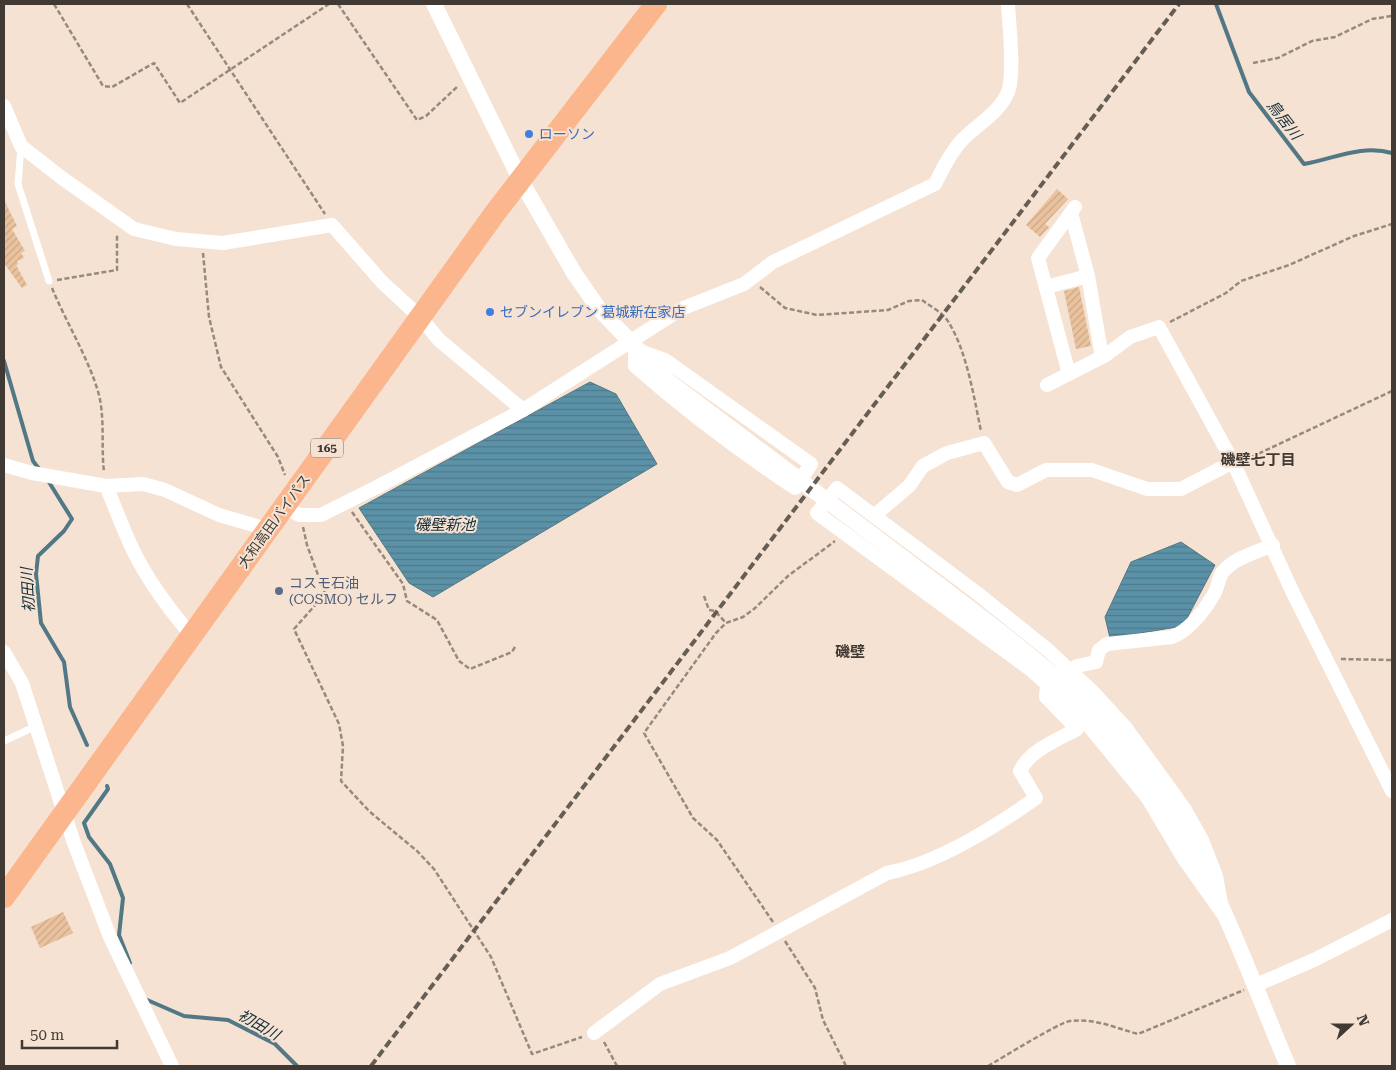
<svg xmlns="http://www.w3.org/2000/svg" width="1396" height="1070" font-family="'Roboto Serif','Noto Sans JP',serif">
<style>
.water{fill:url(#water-rules);stroke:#537885}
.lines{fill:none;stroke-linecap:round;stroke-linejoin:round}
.stream{stroke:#537885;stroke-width:4}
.building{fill:url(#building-hatch)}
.path{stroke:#968a7f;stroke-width:2.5;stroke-dasharray:5 2.5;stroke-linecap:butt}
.service{stroke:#fff;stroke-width:7}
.minor{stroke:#fff;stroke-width:14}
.tertiary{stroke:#fff;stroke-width:16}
.trunk{stroke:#fcb68e;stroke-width:22}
.rail{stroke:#665d55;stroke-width:4;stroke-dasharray:8 4;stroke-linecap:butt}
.shop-dot{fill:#3f7fe0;stroke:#f5e2d2;stroke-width:2}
.service-dot{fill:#5c6f8a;stroke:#f5e2d2;stroke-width:2}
.labels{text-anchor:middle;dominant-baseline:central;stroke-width:4;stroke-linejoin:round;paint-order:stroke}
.shield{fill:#f5e2d2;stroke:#776c63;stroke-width:1}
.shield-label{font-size:12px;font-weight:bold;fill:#413a34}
.shop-label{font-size:14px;fill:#366cbe;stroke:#f5e2d2;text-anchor:start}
.street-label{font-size:14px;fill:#413a34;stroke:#f5e2d2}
.service-label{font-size:14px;fill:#4e5e75;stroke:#f5e2d2;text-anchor:start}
.water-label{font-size:15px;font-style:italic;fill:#132e39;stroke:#f5e2d2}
.neighbourhood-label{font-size:15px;font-weight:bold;fill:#413a34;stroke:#f5e2d2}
</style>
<defs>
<pattern id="water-rules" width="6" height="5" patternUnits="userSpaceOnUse" patternTransform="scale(1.25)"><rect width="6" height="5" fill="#5b92a8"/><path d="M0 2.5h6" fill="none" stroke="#4d788a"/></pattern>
<pattern id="building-hatch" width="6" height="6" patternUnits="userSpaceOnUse" patternTransform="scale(1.25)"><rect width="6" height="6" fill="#eac29e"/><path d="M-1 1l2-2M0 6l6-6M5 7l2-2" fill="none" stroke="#caa789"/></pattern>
</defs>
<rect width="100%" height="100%" fill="#f5e2d2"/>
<g class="water">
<path d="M590,382l26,12 41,70 -224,133 -24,-14 -50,-75z"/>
<path d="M1181,542l34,23 -32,61 -73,12 -5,-21 26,-55z"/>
</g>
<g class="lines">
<g class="stream">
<path d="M1216,4l33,88 55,72c30,-5 57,-20 88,-11"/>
<path d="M4,361l29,100 7,9"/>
<path d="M47,479l25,40 -8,12 -26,25 -2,18 5,49 23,39 6,45 17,38"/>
<path d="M107,786l1,3 -24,34 5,14 21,27 13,34 -4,37 11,28"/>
<path d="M145,999l39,17 44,4 47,24 22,22"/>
</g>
</g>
<g class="building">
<path d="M1057,189l11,10 -23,25 4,3 -9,10 -14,-12z"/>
<path d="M4,200l13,26 -5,3 13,22 -4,2 3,5 -7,3 1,3 -2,1 11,20 -5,3 -18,-25z"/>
<path d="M1079,287l12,59 -15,3 -12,-58z"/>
<path d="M63,912l10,21 -33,15 -9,-21z"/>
</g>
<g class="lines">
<g class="path">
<path d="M54,4l49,82 9,1 42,-24 26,40 149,-99"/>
<path d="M187,4l138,210"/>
<path d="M338,4l79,116 9,-4 32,-30"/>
<path d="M1253,63l25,-5 34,-17 23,-4 37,-18 20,-3"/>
<path d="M203,253l6,64 12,50 57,90 7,18"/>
<path d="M57,280l60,-10v-36"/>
<path d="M760,287l25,21 32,7 71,-5 21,-9 13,-1c9,7 22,13 27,23 18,29 25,75 32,108"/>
<path d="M52,288c14,34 38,73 47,107 6,25 2,52 5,77"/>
<path d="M1170,322l56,-29 15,-12 48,-16 65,-29 38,-12"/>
<path d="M1245,460l147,-69"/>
<path d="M352,512l51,72 4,17 30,19 22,41 11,8 42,-17 4,-7"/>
<path d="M303,527l4,18 18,49 -31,35 45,95 4,22 -2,35 29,31 47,39 17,18 57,88 41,97 50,-17"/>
<path d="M704,596l5,14 6,1 11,12"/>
<path d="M1341,659l51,1"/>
<path d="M773,922l-56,-82 -24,-22 -49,-85 72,-100 10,-10 17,-6 11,-8 34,-33 47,-35"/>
<path d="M785,941l30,47 8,32 23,46"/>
<path d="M604,1042l13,24"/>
<path d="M988,1066c14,-8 70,-43 82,-45 24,-3 46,7 68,13l106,-44"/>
</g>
<g class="service">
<path d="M21,146l-3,38 31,97"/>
<path d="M4,741l32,-15"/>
</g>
<g class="minor">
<path d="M4,106l17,40 41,32 72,51 42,10 47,4 109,-18 50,57 39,36 18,22 84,70"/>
<path d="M1071,213l17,63 14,81"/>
<path d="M1046,287l42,-11"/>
<path d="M635,349l30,11 146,104 -16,24c-57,-38 -109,-77 -160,-122z"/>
<path d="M1069,374l-31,-116 37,-51"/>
<path d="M1047,385l59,-30 24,-18 29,-10 74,135 60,131 99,198"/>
<path d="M4,465l28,8 74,13c9,21 17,43 27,64 15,31 36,59 58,85"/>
<path d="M106,486l37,-2 22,6 54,25 48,14"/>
<path d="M837,488l140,105 71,57 44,41 34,37 58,80 18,32 14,36 7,38 -39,-55 -37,-62 -72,-88 -45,-40 -213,-156z"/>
<path d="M284,508l16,7h21l54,-27 148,-78 158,-101 63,-25 29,-22 162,-78c8,-16 16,-32 28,-45 15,-15 37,-27 45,-47 7,-18 1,-68 0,-88"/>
<path d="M875,515l34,-29 14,-20 24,-13 37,-10 24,39 9,3 29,-15h46l55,19h34l52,-27"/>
<path d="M4,652l18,31 52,160 36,94 62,129"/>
<path d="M1070,671l7,-5 19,-4 3,-12 8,-6 65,-7c18,-7 32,-26 42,-43 4,-6 4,-15 8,-21 11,-15 35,-21 51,-28"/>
<path d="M1254,986l62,-27 76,-39"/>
<path d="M594,1033l66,-49 70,-26 157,-85c50,-9 108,-46 149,-75l-16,-27c10,-21 37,-31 57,-42l-31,-32 1,-13"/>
</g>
<path class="tertiary" d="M434,4l87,177 53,92 25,36 70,73c84,63 167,125 250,188 80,61 162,118 223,198 66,86 104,199 146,298"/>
<path class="trunk" d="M4,897l491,-684 161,-209"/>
<path class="rail" d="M371,1066l808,-1062"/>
</g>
<g class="shop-dot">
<circle cx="529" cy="134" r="5"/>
<circle cx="490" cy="312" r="5"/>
</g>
<circle class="service-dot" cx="279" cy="591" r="5"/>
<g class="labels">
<rect class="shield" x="311" y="438.5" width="32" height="19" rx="4"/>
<g class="shield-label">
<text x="327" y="448">165</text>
</g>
<g class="shop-label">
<text x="539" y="134">ローソン</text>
<text x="500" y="312">セブンイレブン 葛城新在家店</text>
</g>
<g class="street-label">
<text transform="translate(274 521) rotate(-54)">大和高田バイパス</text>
</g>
<g class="service-label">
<text x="289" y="583">コスモ石油<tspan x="289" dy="16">(COSMO) セルフ</tspan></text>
</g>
<g class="water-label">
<text transform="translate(1284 120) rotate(52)">鳥居川</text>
<text x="445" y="525">磯壁新池</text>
<text transform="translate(28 590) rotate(-93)">初田川</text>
<text transform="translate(259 1025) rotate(30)">初田川</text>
</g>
<g class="neighbourhood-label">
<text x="1258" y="460">磯壁七丁目</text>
<text x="850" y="652">磯壁</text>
</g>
</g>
<rect width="1396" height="1070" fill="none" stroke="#413a34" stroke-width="10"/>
<g transform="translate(1351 1025) rotate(69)" stroke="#f5e2d2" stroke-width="4" paint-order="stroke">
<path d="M0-4L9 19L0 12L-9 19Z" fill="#413a34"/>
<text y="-8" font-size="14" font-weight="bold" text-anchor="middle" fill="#413a34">N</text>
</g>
<path d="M22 1040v8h95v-8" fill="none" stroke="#413a34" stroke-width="2.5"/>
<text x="30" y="1040" font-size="15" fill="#413a34" stroke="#f5e2d2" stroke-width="4" paint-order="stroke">50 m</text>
</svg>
